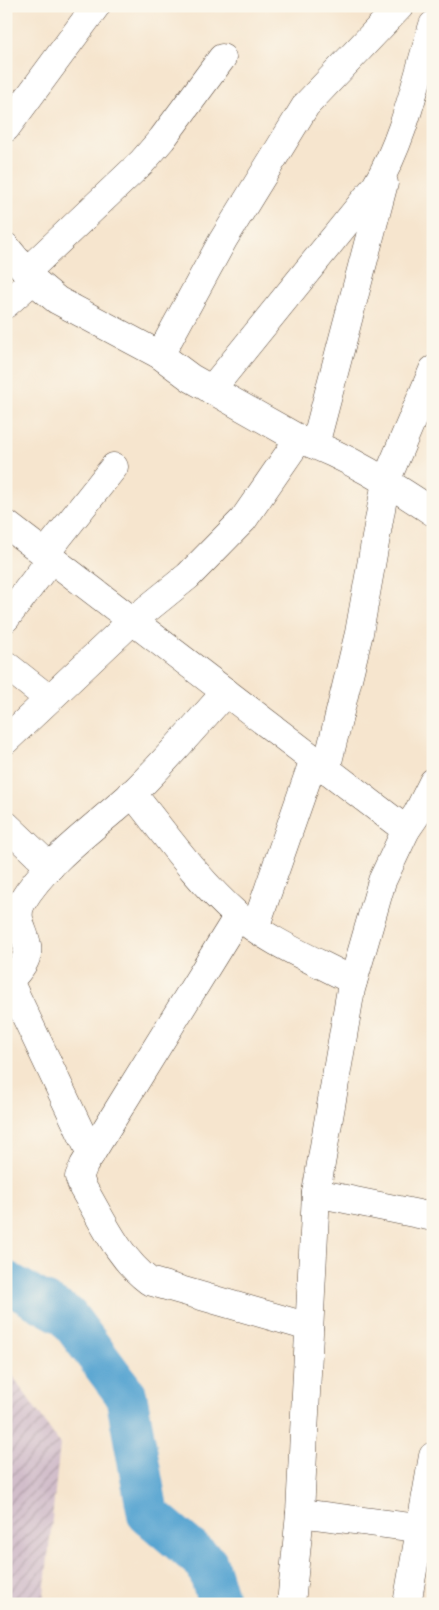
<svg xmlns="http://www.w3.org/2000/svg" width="439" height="1610" font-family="'IM FELL Double Pica',serif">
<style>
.industrial{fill:url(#industrial-furrows)}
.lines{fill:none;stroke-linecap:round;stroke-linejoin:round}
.river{stroke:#58a5d1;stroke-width:42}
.minor-casing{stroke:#574638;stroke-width:29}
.minor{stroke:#fff;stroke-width:28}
</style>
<defs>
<pattern id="industrial-furrows" width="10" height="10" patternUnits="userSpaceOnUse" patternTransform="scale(1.25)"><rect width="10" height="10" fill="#d1bdca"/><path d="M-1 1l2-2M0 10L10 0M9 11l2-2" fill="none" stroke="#ab9aa3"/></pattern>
</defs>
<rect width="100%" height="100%" fill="#fbf7ec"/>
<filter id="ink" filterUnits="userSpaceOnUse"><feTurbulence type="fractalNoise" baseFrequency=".02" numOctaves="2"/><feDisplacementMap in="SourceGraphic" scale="10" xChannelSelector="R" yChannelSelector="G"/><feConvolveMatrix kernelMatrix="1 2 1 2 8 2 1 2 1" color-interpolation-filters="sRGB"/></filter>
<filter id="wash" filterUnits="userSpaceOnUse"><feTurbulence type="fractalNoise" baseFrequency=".0096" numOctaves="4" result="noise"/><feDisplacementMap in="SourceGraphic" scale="20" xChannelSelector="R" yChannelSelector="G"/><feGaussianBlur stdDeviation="1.12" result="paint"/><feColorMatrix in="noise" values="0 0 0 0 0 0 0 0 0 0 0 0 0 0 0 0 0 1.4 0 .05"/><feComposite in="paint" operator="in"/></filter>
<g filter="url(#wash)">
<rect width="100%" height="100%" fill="#f6e5ce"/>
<path class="industrial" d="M6,1366l54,78 -17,160h-37z"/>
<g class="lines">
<path class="river" d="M6,1282l61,34 59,79 22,119 59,50 12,40"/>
</g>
</g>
<g filter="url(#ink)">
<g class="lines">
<defs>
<g id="minor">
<path d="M6,128l90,-122"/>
<path d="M6,247l27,33 24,20 103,55 31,23 108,61c48,17 92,45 134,73"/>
<path d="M26,272l116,-110 20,-23 60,-81"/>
<path d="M6,304l27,-24"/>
<path d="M160,355l63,-115 83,-135 94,-99"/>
<path d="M211,390l165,-204c29,-49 40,-107 57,-161"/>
<path d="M315,445l69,-262"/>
<path d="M6,524l400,306"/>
<path d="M45,554l69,-87"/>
<path d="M6,618l45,-59"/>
<path d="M6,665l43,34"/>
<path d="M6,740l125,-118 57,-46 55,-56 56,-81"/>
<path d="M326,770l33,-137 27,-152 47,-111"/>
<path d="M132,793c33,41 65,87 105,122 32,27 79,46 116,66"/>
<path d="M6,825l44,42"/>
<path d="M238,916l-154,249 -5,12 4,11c19,32 36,71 66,93l160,46"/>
<path d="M255,928l59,-169"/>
<path d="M9,981l82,173"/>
<path d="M6,985c6,-8 15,-16 19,-25 10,-20 -15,-37 -3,-58 25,-42 75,-76 111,-109 33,-32 62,-67 93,-101"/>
<path d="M316,1193l117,24"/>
<path d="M300,1513l133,17"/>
<path d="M291,1604l9,-91 16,-320 35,-204 31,-108 24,-51 11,-16 16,-32"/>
<path d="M407,1604l26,-148"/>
</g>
</defs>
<use href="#minor" class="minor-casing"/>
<use href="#minor" class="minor"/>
</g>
</g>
<rect width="439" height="1610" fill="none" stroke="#fbf7ec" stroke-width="25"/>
</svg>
